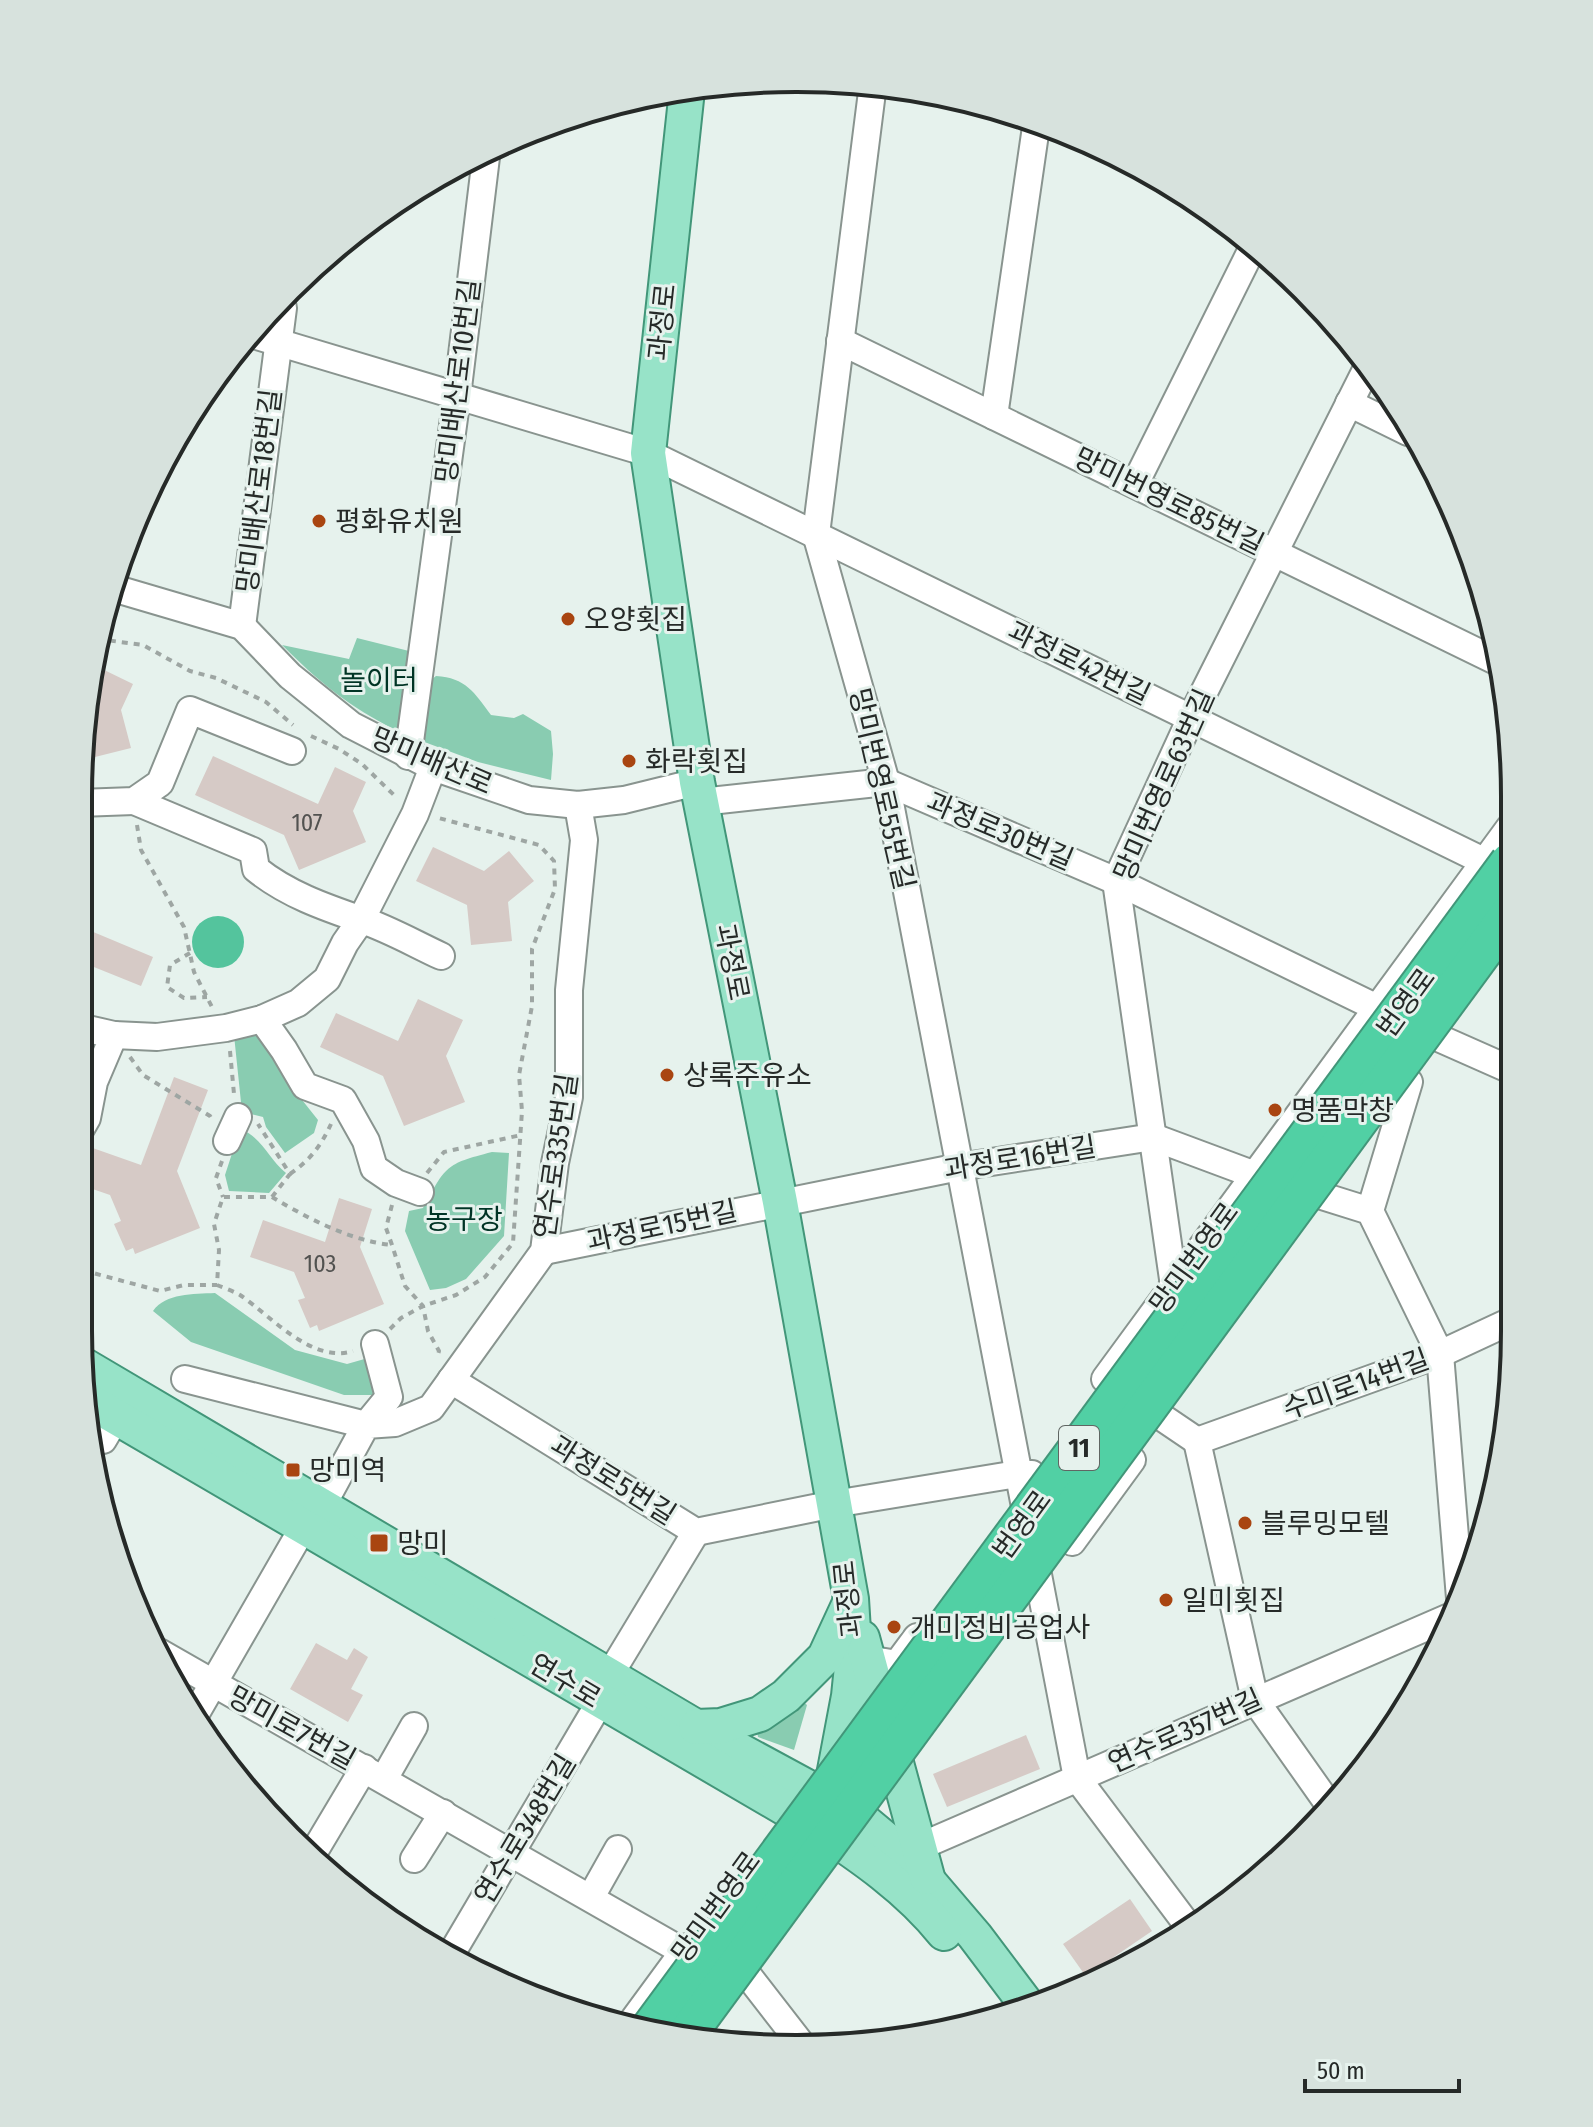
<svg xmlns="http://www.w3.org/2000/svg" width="1593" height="2127" font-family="'Fira Sans Condensed','Noto Sans KR',sans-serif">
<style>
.green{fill:#89ccb1}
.water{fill:#54c49d}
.building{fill:#d6cac6}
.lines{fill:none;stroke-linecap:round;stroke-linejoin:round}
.minor-casing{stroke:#89948f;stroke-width:30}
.major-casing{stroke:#429679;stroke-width:38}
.path{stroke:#9ea6a3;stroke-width:4;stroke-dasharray:6 6;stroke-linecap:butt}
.minor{stroke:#fff;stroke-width:26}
.major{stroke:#97e3c8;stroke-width:34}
.highway-bridge-casing{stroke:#429679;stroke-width:42;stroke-linecap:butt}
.highway-bridge{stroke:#51d0a4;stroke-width:38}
.poi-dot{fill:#a94511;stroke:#e6f2ed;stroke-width:3}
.labels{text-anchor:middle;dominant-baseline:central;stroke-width:6;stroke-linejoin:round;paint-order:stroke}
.number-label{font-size:24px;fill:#525250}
.shield{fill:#e6f2ed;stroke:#606663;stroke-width:2}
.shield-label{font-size:26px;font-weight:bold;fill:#262a28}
.street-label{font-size:28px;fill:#262a28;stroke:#e6f2ed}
.poi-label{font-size:28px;fill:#262a28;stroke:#e6f2ed;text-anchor:start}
.park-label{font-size:28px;fill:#003425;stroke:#e6f2ed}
.rim{fill:none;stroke:#262a28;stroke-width:4}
</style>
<rect width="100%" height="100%" fill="#e6f2ed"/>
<g class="green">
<path d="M357,638l60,15 -11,74 -10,3c-47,-23 -77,-48 -114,-85l67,14z"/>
<path d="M436,676c30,2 38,16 55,39l23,3 9,-4 28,17 2,23 -2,26 -73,-18 -59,-22 8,-57z"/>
<path d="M261,1032l22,44 35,44 -4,13 -29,20 -19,-26 -3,-10 -21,-5 -8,-77z"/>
<path d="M240,1129c22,8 28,29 46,44l-17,20 -40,-2 -4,-16z"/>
<path d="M492,1152l17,1 -5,83 -38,43 -20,9 -16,2 -25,-59 4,-20 14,-3c23,-42 22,-44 69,-56z"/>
<path d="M215,1293l80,57 52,14 21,-6 10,37h-34l-153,-53 -38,-31c13,-18 40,-17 62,-18z"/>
<path d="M801,1700l6,5 -13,45 -36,-13 -1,-5z"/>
</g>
<circle class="water" cx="218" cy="942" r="26"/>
<g class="building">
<path d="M98,667l35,17 -12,26 10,38 -52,13 12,-78z"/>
<path d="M213,756l105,48 17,-37 31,15 -13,29 13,31 -67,28 -15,-35 -89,-40z"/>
<path d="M433,847l51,24 25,-20 25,30 -26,21 4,39 -41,4 -4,-40 -51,-24z"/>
<path d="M79,926l74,31 -12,29 -62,-25z"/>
<path d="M418,999l45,21 -17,36 19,46 -61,24 -21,-50 -63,-29 16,-34 62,28z"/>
<path d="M174,1077l34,13 -31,81 23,57 -65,26 -2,-6 -7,3 -12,-27 7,-3 -11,-26 -32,-11v-36l9,-2 54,19z"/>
<path d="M339,1198l33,11 -12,38 24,57 -65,27 -2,-6 -7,3 -12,-28 7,-2 -11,-26 -44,-15 13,-37 62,22z"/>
<path d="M316,1643l31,17 7,-12 14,9 -17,32 12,6 -15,27 -58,-33z"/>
<path d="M1026,1735l14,34 -93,38 -14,-33z"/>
<path d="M1130,1899l22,32 -41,28 6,9 -21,12 -3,-6 -6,4 -24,-34z"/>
</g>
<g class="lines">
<defs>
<g id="minor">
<path d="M873,84l-57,450 70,248 191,996 112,149"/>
<path d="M257,336l391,117 862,421"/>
<path d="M840,341l658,321"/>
<path d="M1349,403l59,29"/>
<path d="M994,416l43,-296"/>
<path d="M1135,484l119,-239"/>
<path d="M113,588l129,38 48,50 61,49 82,42 96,33 49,5 46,-5 73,-18"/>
<path d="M242,626l41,-318"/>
<path d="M408,756l49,-360 30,-247"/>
<path d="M134,801l119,50 3,18c31,25 68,38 106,51 27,9 53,24 79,36"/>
<path d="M701,802l185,-20 230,99 325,158 70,31"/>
<path d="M79,803l55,-2 26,-18 30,-73 102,41"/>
<path d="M262,1019l22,31 21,36 38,14 23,41 8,27 22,15 24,9"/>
<path d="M114,1035l43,2 69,-9 36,-9 36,-16 29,-24 18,-36 16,-23 54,-106 18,-47"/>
<path d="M79,1132l8,-14 7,-36 20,-47 -35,-8"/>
<path d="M227,1141l11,-24"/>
<path d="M1370,1211l39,-129"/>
<path d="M544,1251l415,-84 194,-30 102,38 115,36 70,143 20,244"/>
<path d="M1179,1321l-63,-440 75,-163 178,-354"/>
<path d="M185,1379l181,46 23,-28 -14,-53"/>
<path d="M1105,1379l405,-552"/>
<path d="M451,1380l245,152 138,-28 183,-30h15"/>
<path d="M1163,1418l34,23"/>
<path d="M103,1440l22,-37"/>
<path d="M1197,1441l58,259 77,109"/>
<path d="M1197,1441l243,-87 73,-34"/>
<path d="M322,1506l44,-81 29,-2 36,-15 113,-157 11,-88 14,-66v-107l15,-150 -6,-35"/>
<path d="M1072,1542l60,-82"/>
<path d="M159,1652l525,300"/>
<path d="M867,1659l30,5 20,-27"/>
<path d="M609,1676l87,-144"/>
<path d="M195,1715l109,-189"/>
<path d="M384,1779l30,-53"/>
<path d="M919,1847l533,-231"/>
<path d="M311,1857l53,-89"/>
<path d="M414,1859l29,-46"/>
<path d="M591,1897l27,-48"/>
<path d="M450,1956l150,-254"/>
<path d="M725,1956l25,22 52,67"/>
<path d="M629,2026l58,-79"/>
</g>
<g id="major">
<path d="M687,90l-39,363 49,329 83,420 71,397 3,48 -5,49 -16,85"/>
<path d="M83,1365l613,362 133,72 37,24 24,20 38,38 47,55 52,69"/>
<path d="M87,1400l727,425c47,31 95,64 130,108"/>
<path d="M862,1638l65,239"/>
<path d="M696,1727l25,-1 39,-12 26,-18 39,-39 25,-54"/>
</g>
</defs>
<use href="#minor" class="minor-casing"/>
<use href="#major" class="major-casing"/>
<g class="path">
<path d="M98,639l45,6 47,26 26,7 50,24 27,23"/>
<path d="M311,736l28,13 23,15 35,34"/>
<path d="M137,825l4,25 43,77 10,45 18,35"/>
<path d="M190,953l-20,12 -3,22 17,11 23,-1"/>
<path d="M230,1051l4,43"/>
<path d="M130,1057l13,18 67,41 3,5"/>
<path d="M222,1161l-6,17 7,19"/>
<path d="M427,1173l17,-21 77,-17"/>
<path d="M290,1174c20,-14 31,-28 41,-50"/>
<path d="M272,1197c35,21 79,44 120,48"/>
<path d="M392,1205l-6,23 6,17 13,41 18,20 5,25 11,20 -2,7"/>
<path d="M78,1257l15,16 67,18 24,-6h33l2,-35 -5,-26 9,-27h49l18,-23 -32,-50"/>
<path d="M217,1285c7,3 16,6 23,10 31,21 72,69 113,56"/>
<path d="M390,1329l11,-11 22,-12 33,-11 29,-18 28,-34 9,-132 -3,-36 13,-69v-57l23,-60 -1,-28 -15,-16 -104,-28"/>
</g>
<use href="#minor" class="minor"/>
<use href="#major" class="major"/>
<defs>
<g id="highway-bridge">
<path d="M648,2032l862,-1170"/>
<path d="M685,2037l825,-1123"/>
</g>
</defs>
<use href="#highway-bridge" class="highway-bridge-casing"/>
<use href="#highway-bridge" class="highway-bridge"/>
</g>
<g class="poi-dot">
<circle cx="319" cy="521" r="8"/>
<circle cx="568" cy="619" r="8"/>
<circle cx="629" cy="761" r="8"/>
<circle cx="667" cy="1075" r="8"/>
<circle cx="1275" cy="1110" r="8"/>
<rect x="285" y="1462" width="16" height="16" rx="4"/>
<circle cx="1245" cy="1523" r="8"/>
<rect x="369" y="1533" width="20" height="20" rx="4"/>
<circle cx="1166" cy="1600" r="8"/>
<circle cx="894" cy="1627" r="8"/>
</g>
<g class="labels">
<g class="number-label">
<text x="307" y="823">107</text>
<text x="320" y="1264">103</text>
</g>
<rect class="shield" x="1059" y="1426" width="40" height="44" rx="6"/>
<g class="shield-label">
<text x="1079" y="1448">11</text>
</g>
<g class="street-label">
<text transform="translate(662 322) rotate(-84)">과정로</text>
<text transform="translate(458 381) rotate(-83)">망미배산로10번길</text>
<text transform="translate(259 491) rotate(-83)">망미배산로18번길</text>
<text transform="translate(1169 501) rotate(26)">망미번영로85번길</text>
<text transform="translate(1079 663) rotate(26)">과정로42번길</text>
<text transform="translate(432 761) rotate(23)">망미배산로</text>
<text transform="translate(1164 785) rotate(-66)">망미번영로63번길</text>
<text transform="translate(882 789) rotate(77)">망미번영로55번길</text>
<text transform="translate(1000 831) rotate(23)">과정로30번길</text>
<text transform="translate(732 962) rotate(79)">과정로</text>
<text transform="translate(1406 1003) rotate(-54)">번영로</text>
<text transform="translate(556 1156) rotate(-82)">연수로335번길</text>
<text transform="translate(1020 1158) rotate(-9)">과정로16번길</text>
<text transform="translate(662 1226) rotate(-12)">과정로15번길</text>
<text transform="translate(1194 1258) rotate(-54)">망미번영로</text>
<text transform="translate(1356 1384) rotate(-20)">수미로14번길</text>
<text transform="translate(613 1480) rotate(32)">과정로5번길</text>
<text transform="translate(1022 1525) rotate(-54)">번영로</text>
<text transform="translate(848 1599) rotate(-96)">과정로</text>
<text transform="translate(565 1681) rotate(31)">연수로</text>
<text transform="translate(292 1728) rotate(29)">망미로7번길</text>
<text transform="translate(1185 1731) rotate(-24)">연수로357번길</text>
<text transform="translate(525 1829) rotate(-59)">연수로348번길</text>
<text transform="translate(716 1907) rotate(-54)">망미번영로</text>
</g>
<g class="poi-label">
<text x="335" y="521">평화유치원</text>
<text x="584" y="619">오양횟집</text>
<text x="645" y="761">화락횟집</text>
<text x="683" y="1075">상록주유소</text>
<text x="1291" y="1110">명품막창</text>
<text x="309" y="1470">망미역</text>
<text x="1261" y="1523">블루밍모텔</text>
<text x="397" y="1543">망미</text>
<text x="1182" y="1600">일미횟집</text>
<text x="910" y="1627">개미정비공업사</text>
</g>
<g class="park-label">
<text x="379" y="680">놀이터</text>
<text x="464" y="1219">농구장</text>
</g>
</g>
<path d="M0 0H1593V2127H0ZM796 92H797A704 704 0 0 1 1501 796V1331A704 704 0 0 1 797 2035H796A704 704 0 0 1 92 1331V796A704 704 0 0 1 796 92Z" fill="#d7e2dd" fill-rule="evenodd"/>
<path class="rim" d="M796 92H797A704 704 0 0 1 1501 796V1331A704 704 0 0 1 797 2035H796A704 704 0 0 1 92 1331V796A704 704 0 0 1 796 92Z"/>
<path d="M1305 2079v12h154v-12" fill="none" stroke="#262a28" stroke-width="4"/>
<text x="1317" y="2079" font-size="24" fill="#262a28" stroke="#e6f2ed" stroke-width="6" paint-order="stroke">50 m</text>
</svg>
